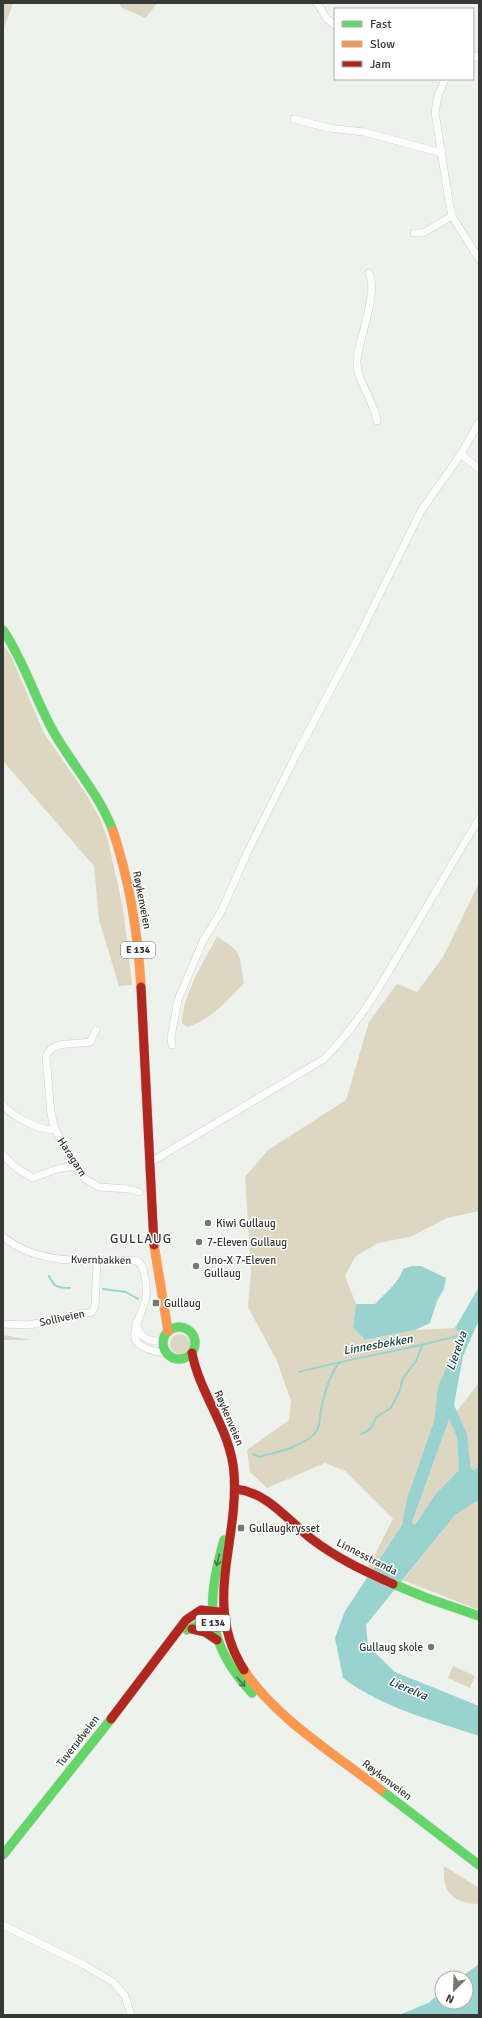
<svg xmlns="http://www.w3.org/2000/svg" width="482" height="2018" font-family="Signika,sans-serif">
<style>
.green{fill:#ddd6c1}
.water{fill:#99d3cf;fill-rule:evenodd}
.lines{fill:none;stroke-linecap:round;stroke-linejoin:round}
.stream{stroke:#99d3cf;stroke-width:2}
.street-casing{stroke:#ccd0cb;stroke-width:8}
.fast-casing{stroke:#ccd0cb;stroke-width:10}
.slow-casing{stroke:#ccd0cb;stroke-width:10}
.jam-casing{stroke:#ccd0cb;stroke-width:10}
.street{stroke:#fcfdfc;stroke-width:7}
.fast{stroke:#63d668;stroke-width:9}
.slow{stroke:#ff974d;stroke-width:9}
.jam{stroke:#b3261e;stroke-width:9}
.oneway{stroke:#477749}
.poi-dot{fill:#757974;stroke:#fff;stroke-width:1.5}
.labels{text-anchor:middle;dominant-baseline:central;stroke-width:3;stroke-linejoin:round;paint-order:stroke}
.shield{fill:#fff;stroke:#727471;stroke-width:1}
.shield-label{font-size:10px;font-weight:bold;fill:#353834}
.street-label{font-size:11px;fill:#353834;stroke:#fff}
.poi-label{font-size:11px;fill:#353834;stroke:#fff;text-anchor:start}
.water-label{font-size:12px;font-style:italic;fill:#163d3c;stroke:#fff}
.quarter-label{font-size:13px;letter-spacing:1px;fill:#353834;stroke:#fff}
</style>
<rect width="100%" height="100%" fill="#edf3ec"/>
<g class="green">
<path d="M3,3h10l-10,28z"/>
<path d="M119,3h38l-11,15 -24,-10z"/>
<path d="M3,645l8,11 33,77 44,64 13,24 7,20 15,67 9,77 -13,1 -20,-66 -5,-54 -91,-105z"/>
<path d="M479,883v328l-32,7 -37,19 -32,6 -23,14 -10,19 11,28 -3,23 12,13 50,-10 40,-2 6,7 -23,51 -4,35 -20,58 -12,46 -30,45 -4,-2 25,-49 -48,-48 -20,-8 -58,25 -17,-16 -3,-22 42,-30 2,-19 -14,-40 -29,-54 3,-37 -6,-93 23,-27 78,-50 23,-78 28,-38 20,8 26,-35z"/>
<path d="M217,937c26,15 22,17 27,46 -16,17 -34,38 -57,44l-5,-4c1,-29 21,-60 35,-86z"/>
<circle cx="180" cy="1344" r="10"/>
<path d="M3,1335l29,5h-29z"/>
<path d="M479,1383v83l-5,4 -3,-1 -2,-20 -13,-37z"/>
<path d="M449,1418l8,19 2,33 -25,26 -19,29 -3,-1z"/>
<path d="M479,1500v110l-76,-30 52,-65z"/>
<path d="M453,1666l22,10 -5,12 -22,-10z"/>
<path d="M444,1866l35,22v16c-27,-1 -37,-12 -35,-38z"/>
</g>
<g class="water">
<path d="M412,1266h9l25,12 -2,11 -7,12 -7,22 -15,7 -50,10 -12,-13 3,-23h19c10,-11 24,-21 28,-35z"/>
<path d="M479,1287v33l-16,36 -9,49 13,29 4,35 3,1 5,-4v34l-24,15 -89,110 2,21 27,26 84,34v30c-47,-16 -96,-28 -136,-58l-8,-40 10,-27 57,-86 5,-26 27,-78 4,-35 23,-51 -6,-7zM449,1419l8,18 2,33 -25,26 -19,29 -3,-2z"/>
<path d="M479,1964v49l-4,2h-76l29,-12 14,-11v10h24v-24h-6z"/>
</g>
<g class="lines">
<g class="stream">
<path d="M49,1276c5,11 9,12 21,12"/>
<path d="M103,1289l23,3 12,7"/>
<path d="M299,1372c53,-14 108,-22 162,-37"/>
<path d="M361,1434c9,-3 12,-8 15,-17l15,-9 9,-18 3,-12 13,-17 6,-15"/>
<path d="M253,1454l6,3c17,-5 38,-9 52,-20 10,-7 8,-17 10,-27 3,-16 9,-36 19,-48"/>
</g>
<defs>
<g id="street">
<path d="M317,3l10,16 8,6"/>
<path d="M473,58l6,-3"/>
<path d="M445,79l-7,17 -3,16 14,90 3,14 27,43"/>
<path d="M294,119l35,9 35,4 78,21"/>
<path d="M414,233h9l29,-17"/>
<path d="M369,273c10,17 -10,66 -12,87 -1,21 17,40 20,61"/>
<path d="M463,456l16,13"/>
<path d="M96,1030l-6,12c-15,3 -37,-2 -44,14l5,58 4,15 20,37 10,13 14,8 30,2 10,3"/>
<path d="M172,1045l-1,-8 7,-37 25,-59 19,-31 26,-59 47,-94 63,-119 63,-127 40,-57 18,-32"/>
<path d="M3,1105c9,11 38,27 52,24"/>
<path d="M3,1155l12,12 18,11 24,-9 18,-3"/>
<path d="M149,1163l175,-104c33,-33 56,-72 79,-112 26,-43 50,-86 76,-128"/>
<path d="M3,1237c39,30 84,23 130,23 7,1 10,6 11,13 2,8 3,16 2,24 -7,30 -30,49 20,56"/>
<path d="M136,1323c3,15 13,19 27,18"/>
<path d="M3,1324l26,1 63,-13 3,-6 2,-46"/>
<path d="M3,1925l81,40 29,17 12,14 6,19"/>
</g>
<g id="fast">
<path d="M3,630c21,31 31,66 49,99 19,35 47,64 61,102"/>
<circle cx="179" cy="1343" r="16"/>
<path d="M224,1540c-18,63 -19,103 28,153"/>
<path d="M393,1584l34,14 52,18"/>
<path d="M187,1630l33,-15"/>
<path d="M381,1790l98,75"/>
<path d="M3,1855l108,-136"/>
</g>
<g id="slow">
<path d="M113,831c17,51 25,102 28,156"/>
<path d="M154,1245l14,86"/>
<path d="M244,1670c30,47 93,86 137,120"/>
</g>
<g id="jam">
<path d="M141,987l13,258"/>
<path d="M192,1353c8,42 39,77 42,120 5,71 -32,131 10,197"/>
<path d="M235,1489c33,3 53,32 78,51 25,19 52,31 80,44"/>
<path d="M192,1629l13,3 12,8"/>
<path d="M111,1719l75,-99 15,-10 18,2"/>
</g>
</defs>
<use href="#street" class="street-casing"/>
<use href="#fast" class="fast-casing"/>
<use href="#slow" class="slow-casing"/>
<use href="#jam" class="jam-casing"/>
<use href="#street" class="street"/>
<use href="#fast" class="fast"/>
<use href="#slow" class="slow"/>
<use href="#jam" class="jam"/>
</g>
<defs><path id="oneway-shaft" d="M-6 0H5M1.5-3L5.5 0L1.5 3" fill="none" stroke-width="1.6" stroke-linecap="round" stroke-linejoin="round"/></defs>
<g class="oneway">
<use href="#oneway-shaft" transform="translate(218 1560) rotate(104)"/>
<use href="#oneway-shaft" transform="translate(241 1682) rotate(48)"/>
</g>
<g class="poi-dot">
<circle cx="208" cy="1223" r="4"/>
<circle cx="199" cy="1242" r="4"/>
<circle cx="196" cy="1266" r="4"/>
<rect x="152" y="1299" width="8" height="8" rx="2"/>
<rect x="237" y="1524" width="8" height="8" rx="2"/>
<circle cx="431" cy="1647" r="4"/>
</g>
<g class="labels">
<g class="shield">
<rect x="121" y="942" width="34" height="16" rx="3"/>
<rect x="196" y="1615" width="34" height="16" rx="3"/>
</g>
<g class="shield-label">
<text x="138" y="950">E 134</text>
<text x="213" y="1623">E 134</text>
</g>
<g class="street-label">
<text transform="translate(142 900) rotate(79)">Røykenveien</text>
<text transform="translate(72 1157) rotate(57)">Haragarn</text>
<text transform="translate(101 1260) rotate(1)">Kvernbakken</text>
<text transform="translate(62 1318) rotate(-12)">Solliveien</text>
<text transform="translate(229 1418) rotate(67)">Røykenveien</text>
<text transform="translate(367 1557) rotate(27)">Linnesstranda</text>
<text transform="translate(78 1741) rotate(-52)">Tuverudveien</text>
<text transform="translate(387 1780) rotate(37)">Røykenveien</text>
</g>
<g class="poi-label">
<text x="216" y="1223">Kiwi Gullaug</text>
<text x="207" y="1242">7-Eleven Gullaug</text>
<text x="204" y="1260">Uno-X 7-Eleven<tspan x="204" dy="13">Gullaug</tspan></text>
<text x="164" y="1303">Gullaug</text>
<text x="249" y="1528">Gullaugkrysset</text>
<text x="423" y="1647" text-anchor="end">Gullaug skole</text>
</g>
<g class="water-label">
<text transform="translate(378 1345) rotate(-10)">Linnesbekken</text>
<text transform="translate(457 1351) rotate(-71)">Lierelva</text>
<text transform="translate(408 1689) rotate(23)">Lierelva</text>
</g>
<g class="quarter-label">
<text x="141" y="1239">GULLAUG</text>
</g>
</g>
<rect width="482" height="2018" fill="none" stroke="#353834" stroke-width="8"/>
<rect x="334" y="8" width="140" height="72" fill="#ffffff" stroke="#aeafae"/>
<rect x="342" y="21" width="20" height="6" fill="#63d668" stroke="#aeafae"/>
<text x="370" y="28" font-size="12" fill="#353834">Fast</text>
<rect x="342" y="41" width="20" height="6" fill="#ff974d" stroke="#aeafae"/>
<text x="370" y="48" font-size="12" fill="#353834">Slow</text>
<rect x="342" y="61" width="20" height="6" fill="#b3261e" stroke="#aeafae"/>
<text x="370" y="68" font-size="12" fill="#353834">Jam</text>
<g transform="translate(454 1990) rotate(204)"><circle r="19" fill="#ffffff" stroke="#aeafae"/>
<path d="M0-3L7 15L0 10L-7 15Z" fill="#757974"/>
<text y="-6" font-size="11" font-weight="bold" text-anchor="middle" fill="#353834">N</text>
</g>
</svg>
